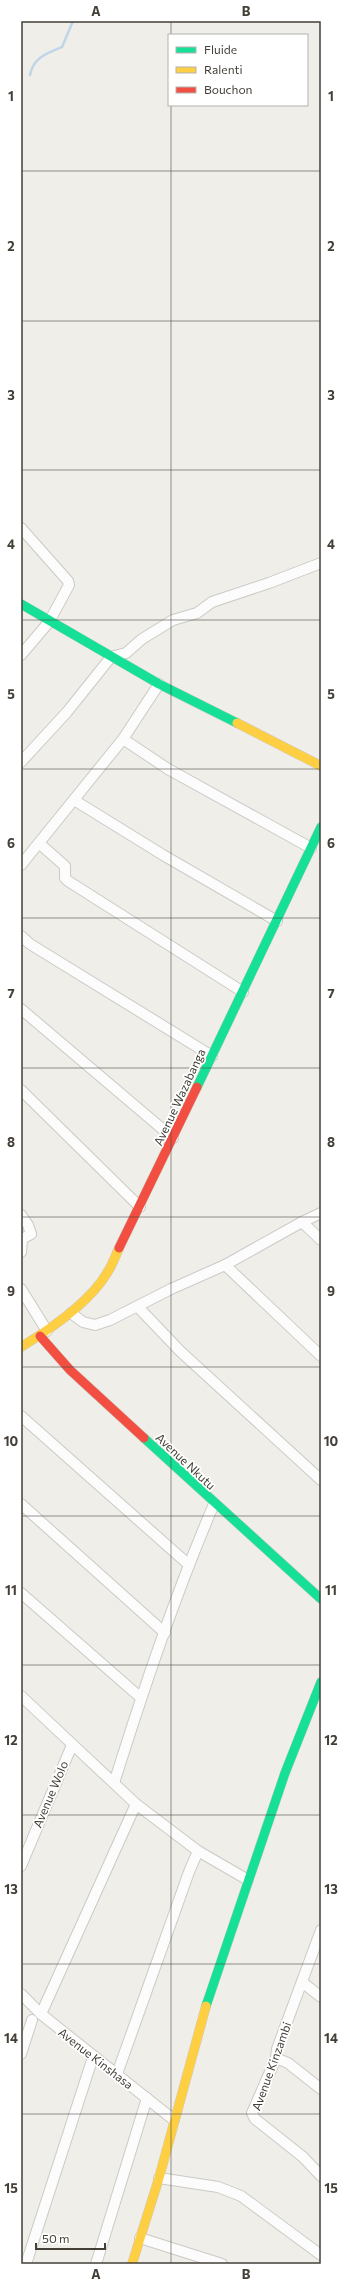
<svg xmlns="http://www.w3.org/2000/svg" width="342" height="2285" font-family="Commissioner,sans-serif">
<style>
.lines{fill:none;stroke-linecap:round;stroke-linejoin:round}
.stream{stroke:#bfd6e8;stroke-width:2.5}
.street-casing{stroke:#cbcac5;stroke-width:12}
.fast-casing{stroke:#cdcbc1;stroke-width:10}
.slow-casing{stroke:#cdcbc1;stroke-width:10}
.jam-casing{stroke:#cdcbc1;stroke-width:10}
.street{stroke:#fdfcfc;stroke-width:10}
.fast{stroke:#16e098;stroke-width:9}
.slow{stroke:#ffcf43;stroke-width:9}
.jam{stroke:#f24e42;stroke-width:9}
.grid{fill:none;stroke:#433f37;stroke-width:1;stroke-opacity:0.55}
.labels{text-anchor:middle;dominant-baseline:central;stroke-width:3.5;stroke-linejoin:round;paint-order:stroke}
.street-label{font-size:12px;fill:#433f37;stroke:#fff}
.neatline{fill:none;stroke:#433f37;stroke-width:1.5}
.grid-label{font-size:13px;text-anchor:middle;font-weight:bold;fill:#433f37}
</style>
<rect width="100%" height="100%" fill="#efeee9"/>
<g class="lines">
<path class="stream" d="M30,75c3,-17 17,-22 32,-28l11,-26"/>
<defs>
<g id="street">
<path d="M21,528l47,53 1,4 -20,37 -28,33"/>
<path d="M123,739l45,30 143,79"/>
<path d="M21,762l46,-50 44,-55 15,-4 16,-14 31,-19 24,-7 15,-11 57,-19 52,-20"/>
<path d="M74,800l89,55 114,66"/>
<path d="M40,844l25,22v12l3,3 175,111"/>
<path d="M21,865l102,-126 36,-55"/>
<path d="M21,936l9,8 182,112"/>
<path d="M21,1009l152,129"/>
<path d="M21,1090l119,117"/>
<path d="M21,1215l7,10 3,9 -9,5 -1,13"/>
<path d="M302,1222l19,18"/>
<path d="M225,1265l96,91"/>
<path d="M21,1289l26,42"/>
<path d="M138,1307l42,44 141,129"/>
<path d="M71,1313l12,9 12,3 15,-5 61,-31 54,-24 77,-43 19,-9"/>
<path d="M21,1416l167,148"/>
<path d="M21,1504l144,129"/>
<path d="M21,1593l120,105"/>
<path d="M21,1696l115,108 62,47 50,29"/>
<path d="M114,1783c30,-95 61,-188 100,-279"/>
<path d="M21,1866l51,-121"/>
<path d="M321,1930l-44,119 -1,9 -24,55 3,6 48,38 18,19"/>
<path d="M302,1982l19,15"/>
<path d="M21,1994l20,20 133,106"/>
<path d="M41,2014l95,-210"/>
<path d="M21,2054l11,-34"/>
<path d="M276,2058l12,5 33,26"/>
<path d="M117,2074l72,-202 9,-21"/>
<path d="M159,2178l59,9 23,9 80,59"/>
<path d="M140,2238l82,26"/>
<path d="M26,2264l67,-207"/>
<path d="M96,2264l51,-166"/>
</g>
<g id="fast">
<path d="M21,604l138,80 78,39"/>
<path d="M197,1087l124,-260"/>
<path d="M144,1438l177,161"/>
<path d="M206,2006l79,-233 36,-91"/>
</g>
<g id="slow">
<path d="M237,723l84,43"/>
<path d="M21,1347c28,-17 69,-45 86,-74 5,-7 8,-16 12,-25"/>
<path d="M132,2264l27,-86 47,-172"/>
</g>
<g id="jam">
<path d="M119,1248l78,-161"/>
<path d="M40,1336l30,34 74,68"/>
</g>
</defs>
<use href="#street" class="street-casing"/>
<use href="#fast" class="fast-casing"/>
<use href="#slow" class="slow-casing"/>
<use href="#jam" class="jam-casing"/>
<use href="#street" class="street"/>
<use href="#fast" class="fast"/>
<use href="#slow" class="slow"/>
<use href="#jam" class="jam"/>
</g>
<path class="grid" d="M171,21v14M171,105v2159M21,171h300M21,321h300M21,470h300M21,620h300M21,769h300M21,918h300M21,1068h300M21,1217h300M21,1367h300M21,1516h300M21,1665h300M21,1815h300M21,1964h300M21,2114h300"/>
<g class="labels">
<g class="street-label">
<text transform="translate(179 1097) rotate(-65)">Avenue Wazabanga</text>
<text transform="translate(186 1461) rotate(43)">Avenue Nkutu</text>
<text transform="translate(50 1794) rotate(-67)">Avenue Wolo</text>
<text transform="translate(96 2058) rotate(38)">Avenue Kinshasa</text>
<text transform="translate(271 2066) rotate(-70)">Avenue Kinzambi</text>
</g>
</g>
<rect width="342" height="2285" fill="none" stroke="#ffffff" stroke-width="44"/>
<rect x="168" y="34" width="140" height="72" fill="#ffffff" stroke="#b4b2af"/>
<rect x="176" y="47" width="20" height="6" fill="#16e098" stroke="#b4b2af"/>
<text x="204" y="54" font-size="12" fill="#433f37">Fluide</text>
<rect x="176" y="67" width="20" height="6" fill="#ffcf43" stroke="#b4b2af"/>
<text x="204" y="74" font-size="12" fill="#433f37">Ralenti</text>
<rect x="176" y="87" width="20" height="6" fill="#f24e42" stroke="#b4b2af"/>
<text x="204" y="94" font-size="12" fill="#433f37">Bouchon</text>
<path d="M36 2243v6h69v-6" fill="none" stroke="#433f37" stroke-width="2"/>
<text x="42" y="2243" font-size="12" fill="#433f37" stroke="#ffffff" stroke-width="3" paint-order="stroke">50 m</text>
<rect x="22" y="22" width="298" height="2241" class="neatline"/>
<g class="grid-label">
<text x="96" y="16">A</text>
<text x="246" y="16">B</text>
<text x="11" y="101">1</text>
<text x="331" y="101">1</text>
<text x="11" y="251">2</text>
<text x="331" y="251">2</text>
<text x="11" y="400">3</text>
<text x="331" y="400">3</text>
<text x="11" y="549">4</text>
<text x="331" y="549">4</text>
<text x="11" y="699">5</text>
<text x="331" y="699">5</text>
<text x="11" y="848">6</text>
<text x="331" y="848">6</text>
<text x="11" y="998">7</text>
<text x="331" y="998">7</text>
<text x="11" y="1147">8</text>
<text x="331" y="1147">8</text>
<text x="11" y="1296">9</text>
<text x="331" y="1296">9</text>
<text x="11" y="1446">10</text>
<text x="331" y="1446">10</text>
<text x="11" y="1595">11</text>
<text x="331" y="1595">11</text>
<text x="11" y="1745">12</text>
<text x="331" y="1745">12</text>
<text x="11" y="1894">13</text>
<text x="331" y="1894">13</text>
<text x="11" y="2043">14</text>
<text x="331" y="2043">14</text>
<text x="11" y="2193">15</text>
<text x="331" y="2193">15</text>
<text x="96" y="2279">A</text>
<text x="246" y="2279">B</text>
</g>
</svg>
